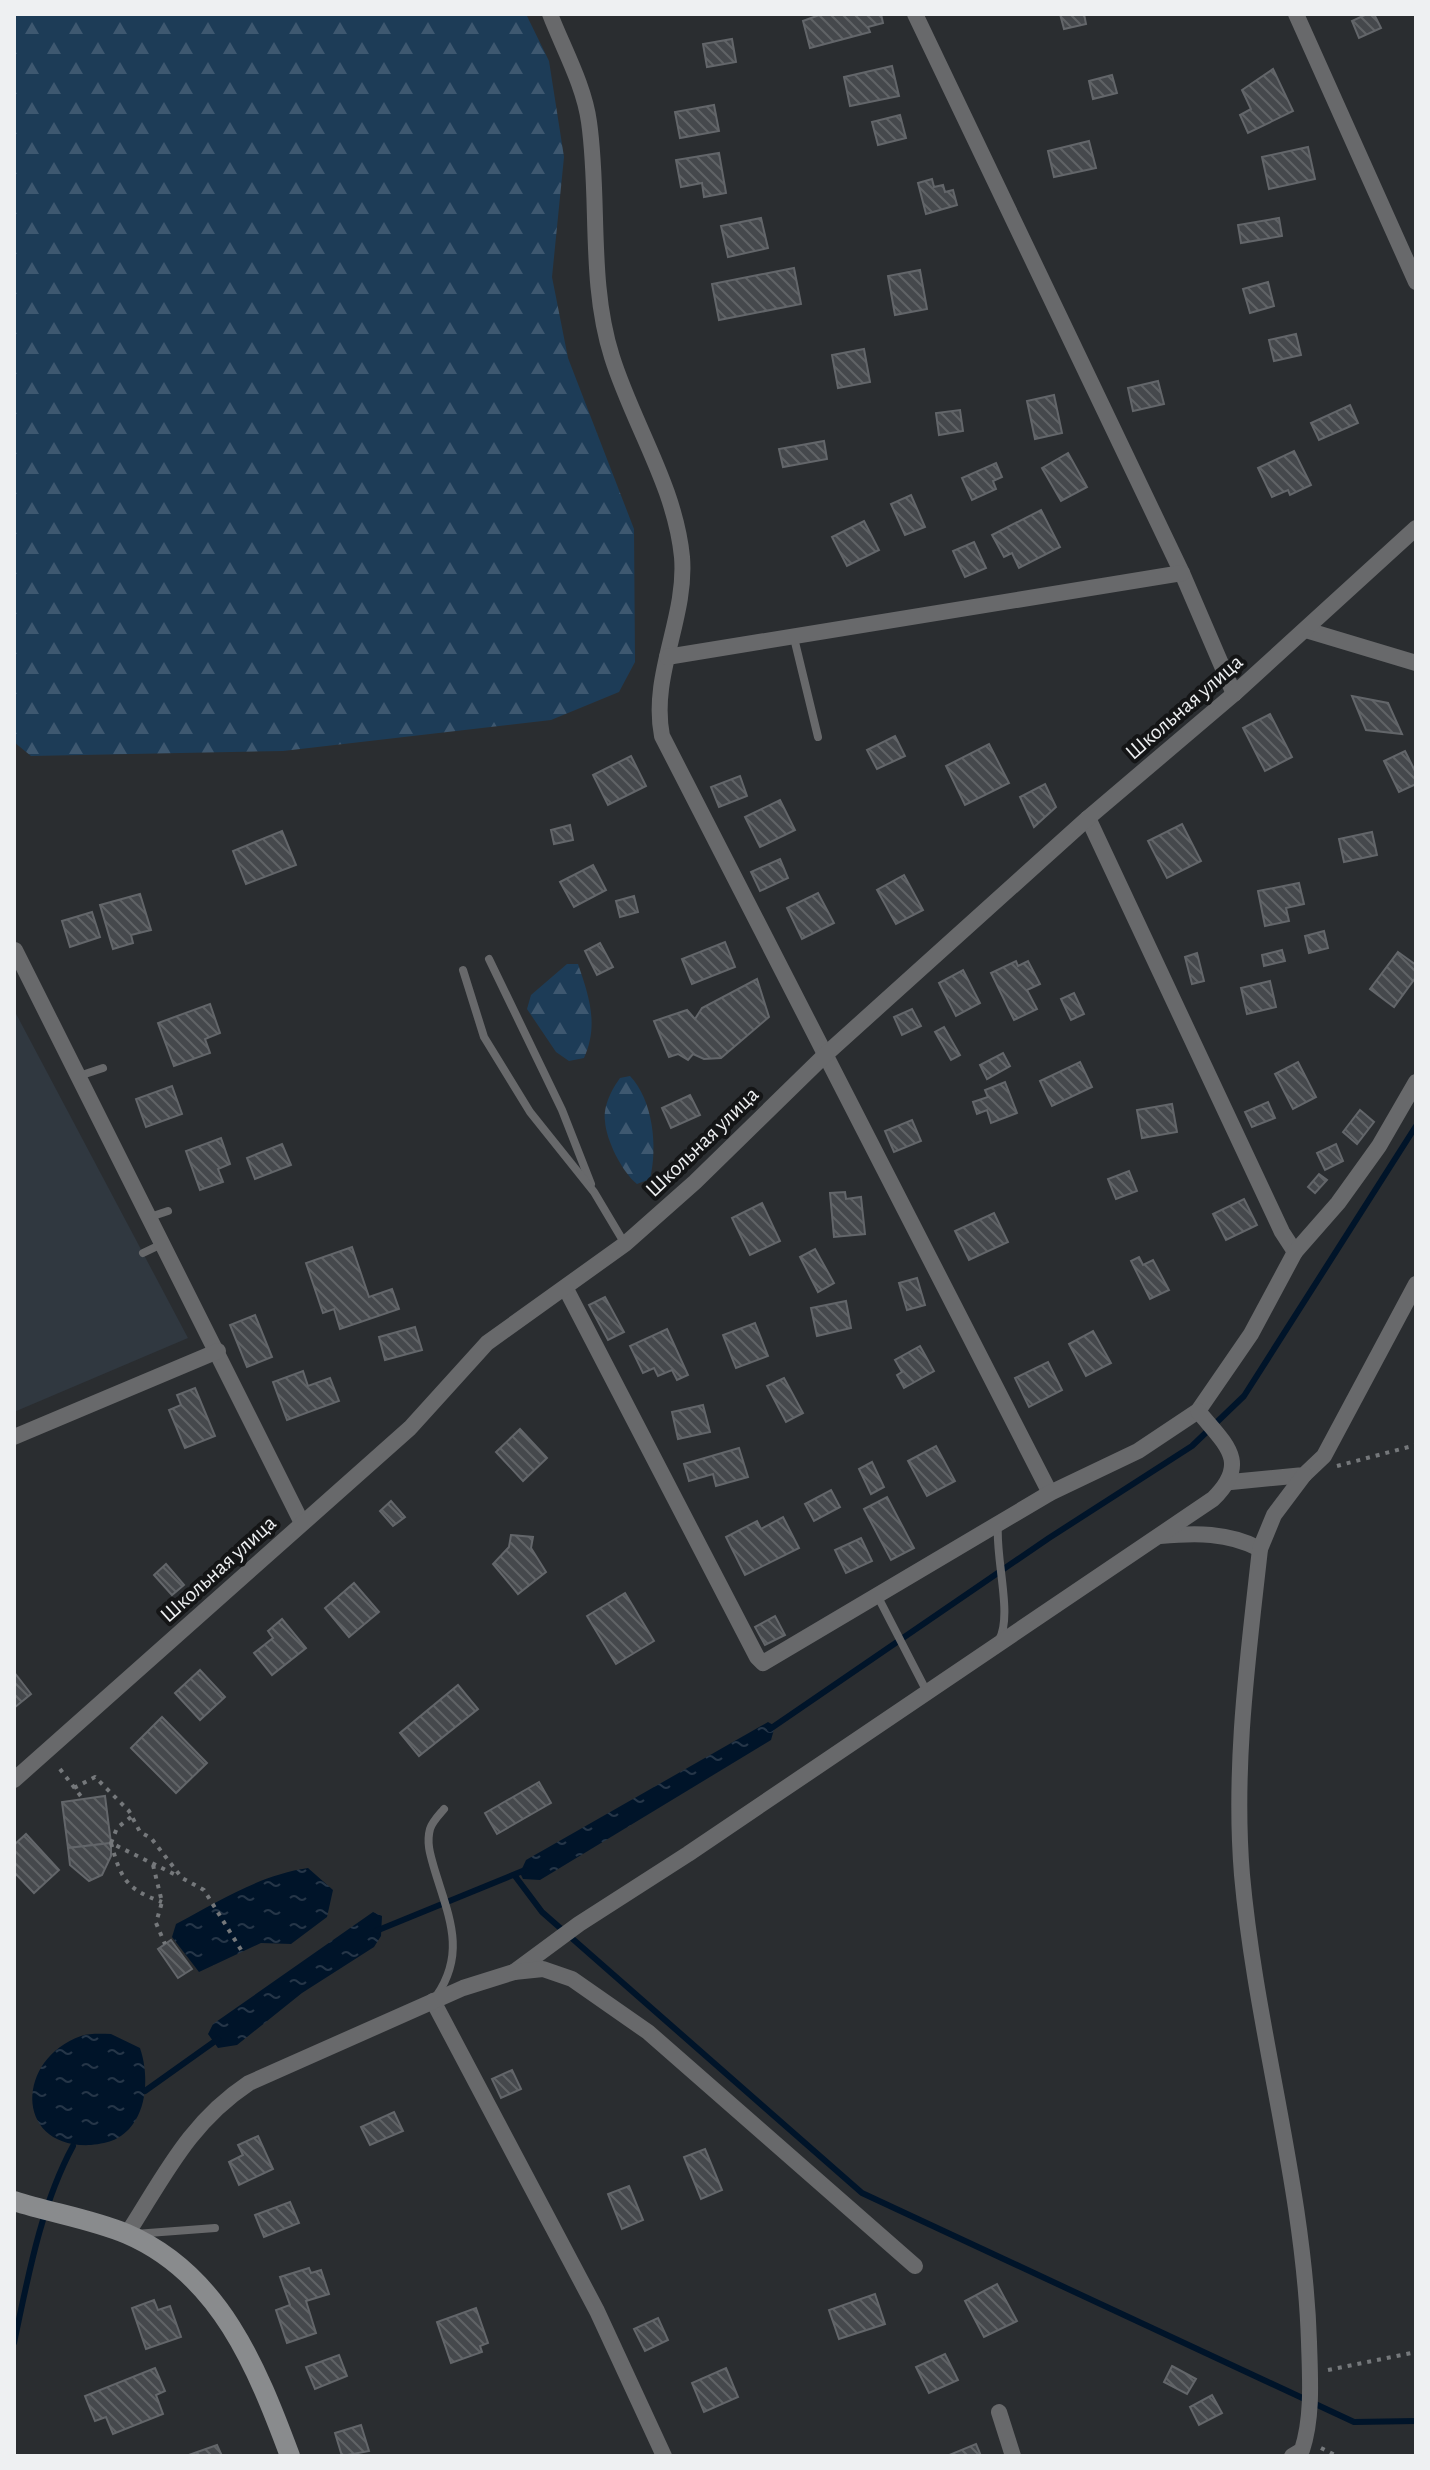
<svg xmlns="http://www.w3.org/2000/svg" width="1430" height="2470" font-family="'Alegreya Sans',sans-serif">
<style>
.built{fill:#303840}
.forest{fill:url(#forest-firs)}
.water{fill:url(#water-ripples)}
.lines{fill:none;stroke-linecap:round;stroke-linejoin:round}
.stream{stroke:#001429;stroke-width:6}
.building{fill:url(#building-back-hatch);stroke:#63666a;stroke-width:2}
.path{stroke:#75787b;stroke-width:4;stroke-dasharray:4 6;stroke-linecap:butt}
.lane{stroke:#68696b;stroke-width:8}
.street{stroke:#68696b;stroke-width:16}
.secondary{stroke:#898b8d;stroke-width:20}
.labels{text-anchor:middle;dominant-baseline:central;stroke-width:8;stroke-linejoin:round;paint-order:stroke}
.street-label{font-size:22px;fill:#eef0f2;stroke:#141516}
</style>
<defs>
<pattern id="forest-firs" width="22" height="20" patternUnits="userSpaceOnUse" patternTransform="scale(2)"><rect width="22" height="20" fill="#1d3c57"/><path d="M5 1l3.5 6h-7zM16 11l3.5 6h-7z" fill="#3e5870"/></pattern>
<pattern id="water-ripples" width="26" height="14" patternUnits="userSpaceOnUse" patternTransform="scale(2)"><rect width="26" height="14" fill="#001429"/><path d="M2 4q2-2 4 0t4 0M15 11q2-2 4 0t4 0" fill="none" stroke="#263648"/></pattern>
<pattern id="building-back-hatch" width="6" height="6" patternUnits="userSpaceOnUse" patternTransform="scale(2)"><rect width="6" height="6" fill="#45484c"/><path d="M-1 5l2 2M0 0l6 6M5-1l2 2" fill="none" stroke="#606366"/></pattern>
</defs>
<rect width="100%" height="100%" fill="#2a2d30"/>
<path class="built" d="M14,1010l174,328 -174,74z"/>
<g class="forest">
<path d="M14,14h512l23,47 15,96 -12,120 16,81 66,171 1,133 -16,30 -68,28 -268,31 -252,5 -17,-14z"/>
<path d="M567,964h11c11,32 21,61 6,94l-15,3 -13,-9 -29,-43 4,-14z"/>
<path d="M630,1076c23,24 28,71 20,103l-13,5c-15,-12 -31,-44 -32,-63 -2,-15 7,-32 15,-43z"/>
</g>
<g class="water">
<path d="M768,1722l7,4 -4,14 -231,140 -17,-1 -3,-6 6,-13z"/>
<path d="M308,1868l25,22 -6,27 -36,27 -30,-1 -62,29 -27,-35 4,-13c43,-23 84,-49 132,-56z"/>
<path d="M373,1912l9,4 -1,20 -7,11 -72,46 -65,52 -19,3 -10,-14 5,-10z"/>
<path d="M111,2034l29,14c8,23 8,56 -7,76 -11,15 -23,19 -42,21 -77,4 -76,-86 -10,-109 9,-3 21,-2 30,-2z"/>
</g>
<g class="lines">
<g class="stream">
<path d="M770,1729l279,-191 143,-92 52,-50 172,-270"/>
<path d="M515,1876l27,36 320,281 492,229 62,-1"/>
<path d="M376,1931l149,-61"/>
<path d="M145,2091l73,-52"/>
<path d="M14,2343c14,-66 27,-138 59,-197"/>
</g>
</g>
<g class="building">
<path d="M822,14h59l2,9 -15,4 2,5 -60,16 -7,-27z"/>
<path d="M1060,14h24l2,10 -22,5z"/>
<path d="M1367,14h7l7,14 -22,10 -7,-17z"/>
<path d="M732,39l4,23 -29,5 -4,-23z"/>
<path d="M892,66l7,30 -49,10 -6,-29z"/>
<path d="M1273,69l20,42 -45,22 -8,-18 11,-6 -9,-19z"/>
<path d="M1112,75l5,18 -24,6 -4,-18z"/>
<path d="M714,105l5,26 -39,7 -5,-26z"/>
<path d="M900,115l6,23 -28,7 -6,-23z"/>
<path d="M1089,141l7,27 -42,9 -6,-26z"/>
<path d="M1308,147l7,32 -46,10 -7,-32z"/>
<path d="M719,153l7,40 -22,4 -2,-14 -21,4 -5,-27z"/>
<path d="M932,179l2,8 9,-2 2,7 8,-2 4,15 -31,9 -8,-31z"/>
<path d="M761,218l7,30 -40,9 -7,-31z"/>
<path d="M1279,218l3,18 -41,7 -3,-18z"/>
<path d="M794,268l7,36 -82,16 -7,-36z"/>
<path d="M920,270l7,39 -32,6 -7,-39z"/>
<path d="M1268,282l6,24 -24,7 -7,-24z"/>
<path d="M1296,334l5,21 -27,6 -5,-21z"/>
<path d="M864,349l6,33 -32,6 -6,-33z"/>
<path d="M1158,381l6,23 -31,7 -5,-23z"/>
<path d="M1054,395l8,38 -27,6 -8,-38z"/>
<path d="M1350,405l8,18 -39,17 -8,-17z"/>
<path d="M960,410l3,21 -24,4 -3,-22z"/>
<path d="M824,441l3,18 -44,8 -4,-18z"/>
<path d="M1294,451l17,34 -21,10 -2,-5 -16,7 -14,-29z"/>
<path d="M1068,453l19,34 -26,14 -19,-33z"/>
<path d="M996,463l6,14 -9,4 3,8 -24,11 -10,-22z"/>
<path d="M911,495l14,32 -20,8 -14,-31z"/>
<path d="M1041,510l19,37 -41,21 -7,-15 -8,4 -12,-22z"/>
<path d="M864,521l15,29 -32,16 -15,-29z"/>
<path d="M974,542l12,26 -21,9 -12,-26z"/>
<path d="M1352,696l36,7 14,31 -36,-4z"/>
<path d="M1270,714l22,43 -27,14 -22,-43z"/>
<path d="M895,736l10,20 -28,13 -10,-19z"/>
<path d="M989,744l20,39 -44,22 -19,-39z"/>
<path d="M1405,751l11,22v11l-17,8 -15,-31z"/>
<path d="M631,756l15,30 -38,19 -15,-30z"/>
<path d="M740,776l7,20 -28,11 -8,-20z"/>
<path d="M1045,784l11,23 -22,20 -14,-30z"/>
<path d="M780,800l15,30 -35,17 -15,-30z"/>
<path d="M1182,824l19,37 -34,17 -19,-37z"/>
<path d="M570,825l3,15 -19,4 -3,-14z"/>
<path d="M282,831l14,34 -50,19 -13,-33z"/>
<path d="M1372,832l5,23 -33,7 -5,-23z"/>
<path d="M780,859l8,19 -28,13 -9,-19z"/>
<path d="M593,865l13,25 -32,17 -14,-25z"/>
<path d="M904,875l19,35 -27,14 -19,-34z"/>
<path d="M1299,883l5,21 -18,4 3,13 -24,5 -7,-35z"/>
<path d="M818,893l16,30 -32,16 -15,-31z"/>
<path d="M140,894l11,36 -20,5 2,8 -20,6 -13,-44z"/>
<path d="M634,896l4,16 -18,5 -4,-16z"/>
<path d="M92,912l8,25 -30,10 -8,-26z"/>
<path d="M1324,931l4,17 -19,5 -4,-17z"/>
<path d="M725,942l10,25 -43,17 -10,-25z"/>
<path d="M600,943l13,24 -16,8 -12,-24z"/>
<path d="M1282,950l3,11 -21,5 -2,-11z"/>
<path d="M1398,952l18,13v12l-22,30 -24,-18z"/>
<path d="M1197,953l7,28 -12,3 -7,-27z"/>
<path d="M1016,961l2,5 10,-5 12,23 -13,6 10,19 -23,11 -23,-47z"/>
<path d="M963,970l17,33 -24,13 -17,-33z"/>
<path d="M757,979l12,38 -48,41 -17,1 -11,-5 -5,6 -10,-6 -9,3 -15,-36 33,-11 8,9 7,-11z"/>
<path d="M1270,981l6,26 -29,7 -6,-26z"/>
<path d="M1074,993l10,21 -13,6 -10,-21z"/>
<path d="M210,1004l10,29 -15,6 5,14 -36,13 -16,-43z"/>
<path d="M912,1009l9,17 -19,9 -8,-18z"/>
<path d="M944,1027l16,28 -9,5 -16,-28z"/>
<path d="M1003,1053l7,13 -23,13 -7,-14z"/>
<path d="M1080,1062l12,25 -40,19 -12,-25z"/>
<path d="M1298,1062l18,35 -23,12 -18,-35z"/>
<path d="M1005,1082l12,31 -26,10 -4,-13 -10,4 -4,-12 15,-5 -3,-7z"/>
<path d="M172,1086l10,28 -36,13 -10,-28z"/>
<path d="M690,1095l10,20 -29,13 -9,-20z"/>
<path d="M1268,1102l7,16 -23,9 -7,-15z"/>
<path d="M1172,1104l5,28 -35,6 -5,-28z"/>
<path d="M1360,1110l14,12 -17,22 -14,-12z"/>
<path d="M912,1120l9,21 -27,11 -9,-21z"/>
<path d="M221,1138l9,26 -12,5 5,13 -23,8 -14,-39z"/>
<path d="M282,1144l9,21 -36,14 -8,-21z"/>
<path d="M1336,1144l7,17 -18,9 -8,-17z"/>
<path d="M1129,1171l8,20 -21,8 -8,-20z"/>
<path d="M1319,1174l8,6 -12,13 -7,-6z"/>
<path d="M845,1192l1,7 15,-2 4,37 -31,3 -4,-44z"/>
<path d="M1244,1199l13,26 -31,15 -13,-26z"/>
<path d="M762,1203l18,38 -30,14 -18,-37z"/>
<path d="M994,1213l14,29 -39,18 -14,-29z"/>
<path d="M352,1247l17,50 23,-8 7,20 -59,20 -6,-20 -11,4 -17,-50z"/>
<path d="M815,1249l19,34 -16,9 -18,-35z"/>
<path d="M1139,1257l4,8 10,-5 16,30 -19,9 -19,-38z"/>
<path d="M917,1278l8,27 -18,5 -8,-27z"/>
<path d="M605,1297l19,35 -16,8 -19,-35z"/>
<path d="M846,1301l5,27 -34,8 -6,-28z"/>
<path d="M255,1315l17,42 -25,10 -17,-42z"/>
<path d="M755,1323l13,33 -32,12 -13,-33z"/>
<path d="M415,1327l7,23 -37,10 -6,-23z"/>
<path d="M667,1329l21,46 -11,5 -5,-10 -14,6 -4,-8 -11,5 -13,-27z"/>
<path d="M1093,1331l18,32 -25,13 -17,-32z"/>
<path d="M920,1346l14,25 -30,17 -7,-13 5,-3 -7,-12z"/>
<path d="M1048,1362l14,28 -33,17 -14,-29z"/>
<path d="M303,1371l5,15 22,-8 9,23 -52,19 -14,-38z"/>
<path d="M784,1378l19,35 -17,9 -19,-36z"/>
<path d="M195,1388l20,48 -30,12 -16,-38 12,-5 -4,-10z"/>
<path d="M703,1405l7,27 -32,7 -6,-27z"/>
<path d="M520,1429l27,29 -24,23 -27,-29z"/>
<path d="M936,1446l19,35 -28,15 -19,-35z"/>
<path d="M739,1448l9,29 -32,9 -3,-12 -24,7 -5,-17z"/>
<path d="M872,1462l12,25 -13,7 -12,-25z"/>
<path d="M831,1490l9,17 -26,14 -9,-17z"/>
<path d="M887,1497l27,51 -23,12 -27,-51z"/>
<path d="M391,1501l14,16 -12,9 -13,-15z"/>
<path d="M783,1517l16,31 -54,27 -19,-38 31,-16 4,8z"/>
<path d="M511,1535l22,2 -2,11 15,24 -28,22 -25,-30 16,-17z"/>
<path d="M861,1538l11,23 -26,12 -11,-23z"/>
<path d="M166,1564l18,21 -12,10 -18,-20z"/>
<path d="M354,1583l25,29 -30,25 -24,-29z"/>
<path d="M625,1593l29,48 -38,23 -29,-48z"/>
<path d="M775,1616l10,19 -20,10 -10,-18z"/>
<path d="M282,1619l24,29 -34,27 -18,-22 19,-15 -5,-7z"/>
<path d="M200,1670l25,27 -25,23 -25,-27z"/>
<path d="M14,1672l17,22 -17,14z"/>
<path d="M458,1685l20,24 -59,47 -19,-23z"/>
<path d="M162,1717l45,46 -31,30 -45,-45z"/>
<path d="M539,1782l12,21 -54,31 -12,-21z"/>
<path d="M105,1796l6,47 -43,5 -6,-46z"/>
<path d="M26,1834l33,36 -25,23 -20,-21v-27z"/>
<path d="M111,1843v13l-9,19 -13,6 -19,-16 -2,-17z"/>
<path d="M171,1940l21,29 -14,9 -20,-29z"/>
<path d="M512,2070l9,19 -20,9 -9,-19z"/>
<path d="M394,2112l9,19 -33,14 -9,-18z"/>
<path d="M258,2136l15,33 -34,16 -10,-23 14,-7 -5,-10z"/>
<path d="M705,2149l17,41 -21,9 -17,-42z"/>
<path d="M629,2186l14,34 -21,9 -14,-35z"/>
<path d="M290,2202l9,21 -35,14 -9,-22z"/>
<path d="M309,2268l2,5 10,-3 8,24 -23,7 10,32 -29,10 -11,-33 14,-5 -10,-28z"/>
<path d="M997,2284l20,37 -33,16 -19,-36z"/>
<path d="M875,2294l10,30 -46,15 -10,-29z"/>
<path d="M154,2300l4,10 12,-4 11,31 -35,12 -14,-41z"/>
<path d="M476,2308l12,35 -8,3 2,6 -31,11 -14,-41z"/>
<path d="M658,2318l10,22 -23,11 -11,-22z"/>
<path d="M945,2354l13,26 -29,13 -13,-26z"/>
<path d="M339,2355l8,21 -32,13 -9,-22z"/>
<path d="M1172,2366l24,13 -9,15 -23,-12z"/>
<path d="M155,2368l10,23 -9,4 7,19 -50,20 -7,-17 -11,4 -10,-25z"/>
<path d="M726,2368l12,29 -34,15 -12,-29z"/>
<path d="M1212,2395l10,18 -23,12 -9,-18z"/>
<path d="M361,2425l8,26 -27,5 -7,-23z"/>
<path d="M976,2444l5,12h-31l-1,-1z"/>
<path d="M217,2445l5,11h-36z"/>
</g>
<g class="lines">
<g class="path">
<path d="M1337,1466l79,-21"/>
<path d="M60,1769l23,30"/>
<path d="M74,1788l21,-11 34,34 11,21 11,6 31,40 22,12 39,63"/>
<path d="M131,1817l-14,11 -6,15 67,33"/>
<path d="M111,1843c10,36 15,46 51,59"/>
<path d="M153,1865l9,37 -6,21 9,21"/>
<path d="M1328,2370l88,-18"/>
<path d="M1321,2448l16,8"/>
</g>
<g class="lane">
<path d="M794,638l24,99"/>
<path d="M489,959l73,151 29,74"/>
<path d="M463,970l21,67 46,75 64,80 31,52"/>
<path d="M79,1076l24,-8"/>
<path d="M150,1217l18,-6"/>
<path d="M143,1253l21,-10"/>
<path d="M998,1525c-3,32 15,91 1,115"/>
<path d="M878,1597l49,95"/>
<path d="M437,1995c29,-43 12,-78 -2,-124 -4,-14 -9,-27 -5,-42 2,-7 9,-14 14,-20"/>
<path d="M135,2234l80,-6"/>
</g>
<g class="street">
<path d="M550,14c13,34 34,71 39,108 11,77 -1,160 23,235 21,67 63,129 70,200 5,61 -32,118 -20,179l388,757"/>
<path d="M915,14l267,559 52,121"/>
<path d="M1296,14l120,268"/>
<path d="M1306,630l110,33"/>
<path d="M667,657l515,-84"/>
<path d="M1088,818l194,414 13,20"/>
<path d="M15,950l287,573"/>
<path d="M566,1289l191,368 6,6 287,-170 88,-42 60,-40 53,-77 44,-82 43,-49 41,-57 37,-64"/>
<path d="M14,1437l204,-86"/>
<path d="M1231,1482l73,-7 20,-19 92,-172"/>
<path d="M1160,1536c35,-3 68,-4 100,13"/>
<path d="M14,1780l396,-352 77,-85 138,-99 70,-62 130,-127 263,-237 146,-124 182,-166"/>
<path d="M514,1972l65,-48 109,-70 525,-355c38,-37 12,-55 -15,-88"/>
<path d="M433,2001l164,310 67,145"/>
<path d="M127,2234c38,-59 62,-111 122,-151l214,-95 51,-16 29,-3 29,10 76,53 267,234"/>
<path d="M999,2412l14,44"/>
<path d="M1292,2456l10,-6c11,-33 8,-73 7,-108 -5,-157 -53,-311 -67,-467 -9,-109 6,-218 18,-326l14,-34 30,-40"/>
</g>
<path class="secondary" d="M14,2201c37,12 77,18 113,33 93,40 130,134 163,222"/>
</g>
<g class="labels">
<g class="street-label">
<text transform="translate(1184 707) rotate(-41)">Школьная улица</text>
<text transform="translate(702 1142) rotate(-44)">Школьная улица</text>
<text transform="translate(218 1569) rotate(-42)">Школьная улица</text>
</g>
</g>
<rect width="1430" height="2470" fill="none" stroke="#eef0f2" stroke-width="32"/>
</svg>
